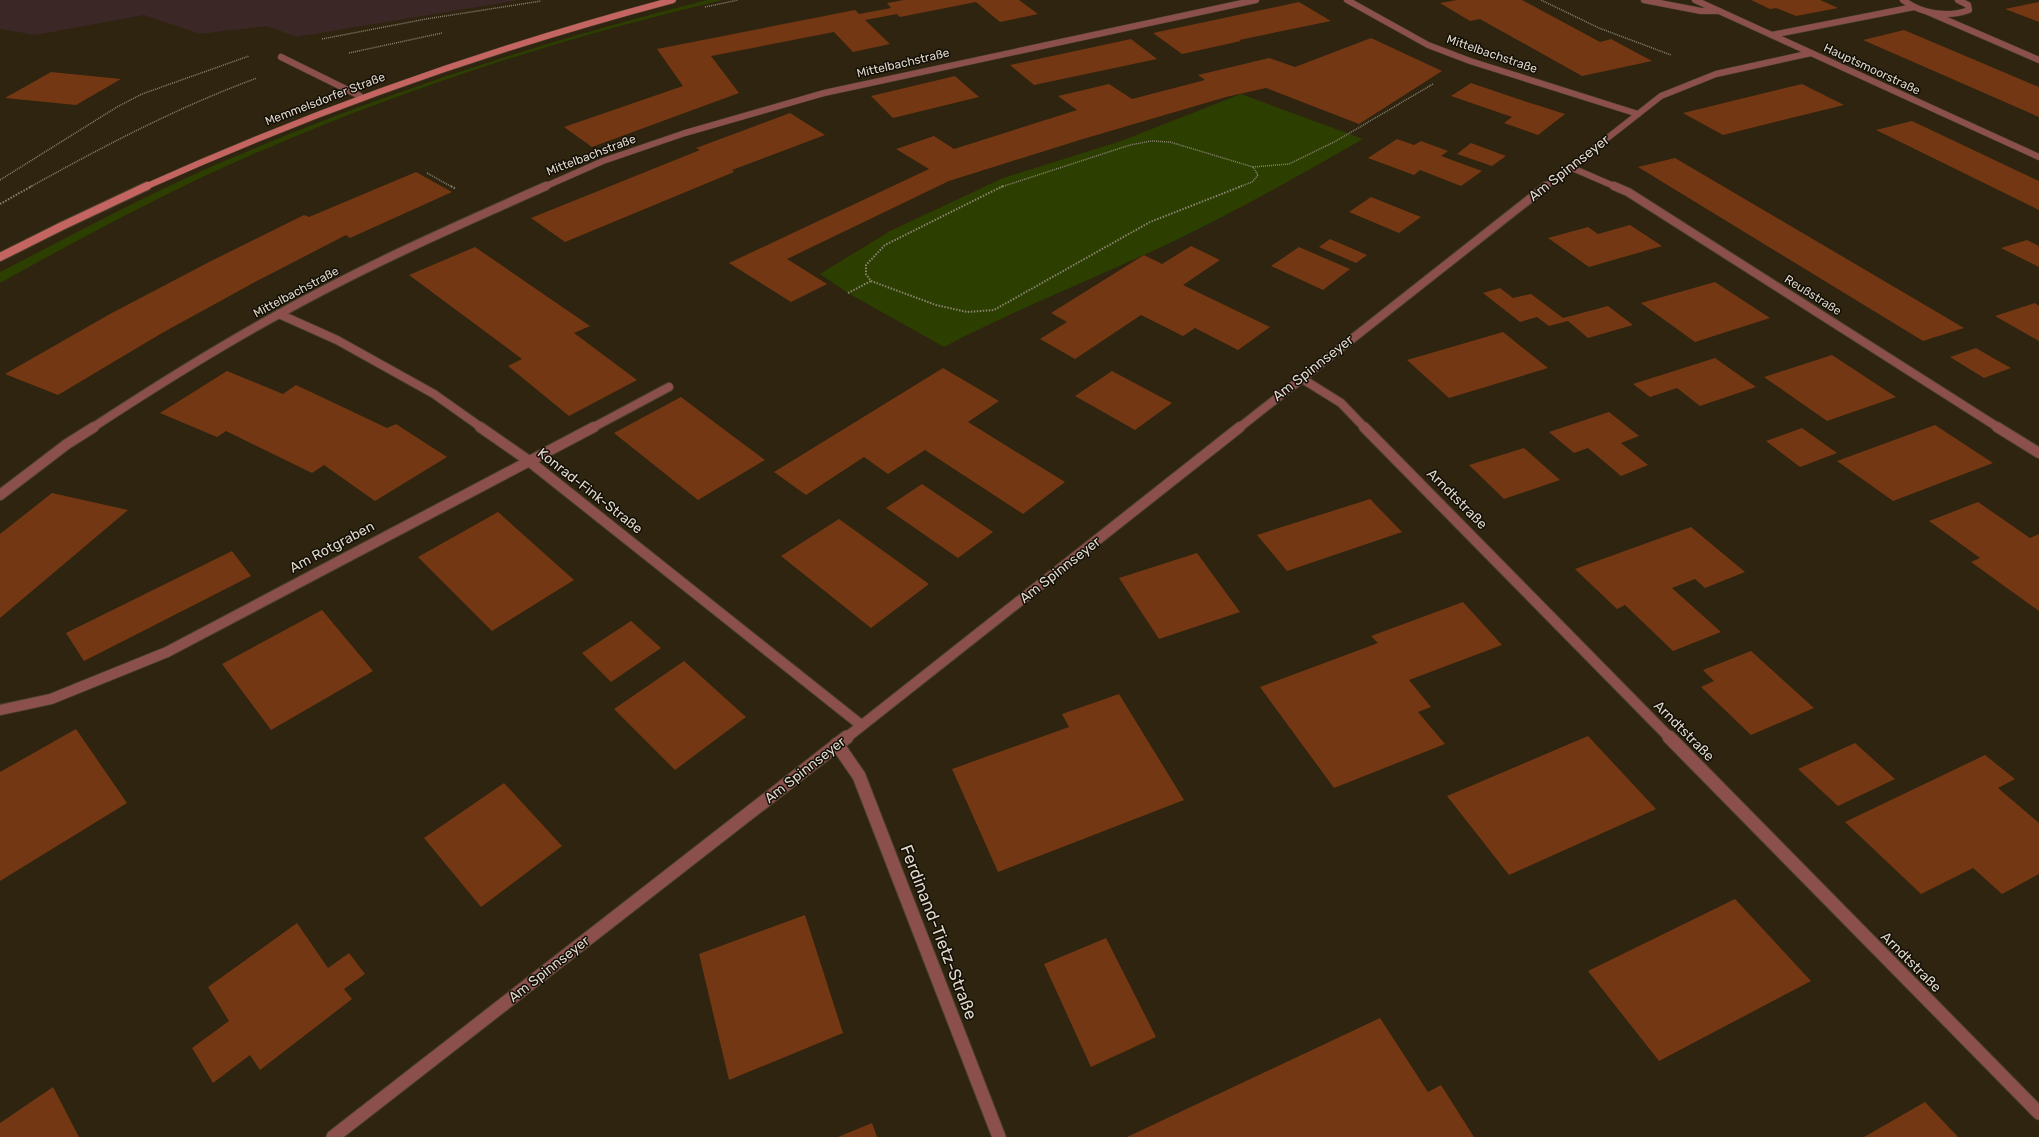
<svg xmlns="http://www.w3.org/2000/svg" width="2039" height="1137" font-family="Rubik,sans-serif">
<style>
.commercial{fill:#3b2726}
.green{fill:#2c3f00}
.building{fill:#743713}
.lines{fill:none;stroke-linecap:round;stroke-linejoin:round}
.service-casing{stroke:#4a412d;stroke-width:7}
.minor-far3-casing{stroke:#4a412d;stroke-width:7}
.minor-far2-casing{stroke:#4a412d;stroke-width:10}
.minor-far1-casing{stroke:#4a412d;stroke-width:12}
.minor-casing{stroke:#4a412d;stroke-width:15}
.secondary-far1-casing{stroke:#4a412d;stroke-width:7}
.secondary-casing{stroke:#4a412d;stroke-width:10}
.path-far1{stroke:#8a8372;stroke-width:1.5;stroke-dasharray:1 1;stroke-linecap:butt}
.path{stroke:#8a8372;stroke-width:2;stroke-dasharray:1.5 1.5;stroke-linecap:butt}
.service{stroke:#8c504c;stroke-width:6}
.minor-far3{stroke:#8c504c;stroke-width:6}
.minor-far2{stroke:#8c504c;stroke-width:8}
.minor-far1{stroke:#8c504c;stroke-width:10}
.minor{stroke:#8c504c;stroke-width:13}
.secondary-far1{stroke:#c56561;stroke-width:6}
.secondary{stroke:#c56561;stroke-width:8}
.labels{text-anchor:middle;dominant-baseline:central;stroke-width:3;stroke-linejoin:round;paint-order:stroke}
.far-street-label{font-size:12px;fill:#ded8cb;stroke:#130e06}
.street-label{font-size:14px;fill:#ded8cb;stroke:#130e06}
.near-street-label{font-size:17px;fill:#ded8cb;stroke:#130e06}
</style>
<rect width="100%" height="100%" fill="#2e240f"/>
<path class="commercial" d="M0,0h519l-223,37 -29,-11 -67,8 -56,-19 -108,20 -36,-6z"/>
<g class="green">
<path d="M707,0h16c-180,42 -357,101 -525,179 -67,32 -133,68 -198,104v-11c76,-39 151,-80 229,-113 155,-66 315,-118 478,-159z"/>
<path d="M1241,94l122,45c-63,36 -126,72 -191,103 -76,36 -154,66 -228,105l-96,-54 -28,-19 70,-43 113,-53 118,-37z"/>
</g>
<g class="building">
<path d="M904,0h115l19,14 -38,8 -24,-20 -76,15 -3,-3 -32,6 25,24 -37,8 -19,-20 -123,24 28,37 -147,54 -28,-20 119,-41 -26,-37 198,-39 4,4 32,-6 -4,-5z"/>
<path d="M1457,0h65l78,42 11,-3 41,22 -70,15 -102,-57 -10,2 -30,-18z"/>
<path d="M1751,0h69l18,8 -42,8 -20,-8 -6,1z"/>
<path d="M1299,2l32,19 -92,19 2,1 -59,13 -29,-21z"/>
<path d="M2039,2v20l-34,-13 24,-5z"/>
<path d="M1904,30l135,57v30l-176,-77z"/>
<path d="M1371,38l71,33 -83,53 -93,-36 -40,9 -143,42 -134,42 -162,78 40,25 -36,18 -62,-39 200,-94 -33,-20 38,-13 20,13 123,-39 -19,-14 51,-12 23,15 73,-19 -7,-5 71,-17 26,9z"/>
<path d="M1131,39l26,20 -123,26 -24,-20z"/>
<path d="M51,72l70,7 -45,26 -71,-7z"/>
<path d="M955,76l24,21 -86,21 -22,-22z"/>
<path d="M1471,83l50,17 44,14 -27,21 -34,-12 8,-6 -61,-21z"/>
<path d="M1802,84l42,21 -121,30 -40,-22z"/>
<path d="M790,113l35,22 -93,35 2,2 -169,70 -34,-24 169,-68 -4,-2z"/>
<path d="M1912,121l127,60v29l-163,-80z"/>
<path d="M1397,139l17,6 7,-4 27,10 -7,5 41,15 -21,15 -41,-16 -6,5 -46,-17z"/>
<path d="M1471,143l35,13 -14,10 -35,-12z"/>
<path d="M1675,158l131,77 158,93 -41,13 -285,-174z"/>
<path d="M416,172l36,20 -102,46 -4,-3 -91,47 -93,51 -104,62 -53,-21 105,-60 101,-53 93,-46 5,2z"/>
<path d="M1371,197l50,20 -22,16 -50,-21z"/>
<path d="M1630,225l32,21 -73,21 -41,-29 40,-11 10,7z"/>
<path d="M1330,239l37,16 -11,8 -37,-16z"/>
<path d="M2027,240l12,6v21l-38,-19z"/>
<path d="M1191,246l29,14 -37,25 87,42 -32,23 -43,-22 -12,8 -42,-21 -66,44 -35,-20 27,-17 -16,-9 93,-58 18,9z"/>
<path d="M475,247l115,79 -16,7 63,47 -68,36 -61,-50 14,-7 -113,-84z"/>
<path d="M1299,247l51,22 -27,21 -52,-24z"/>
<path d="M1715,282l55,36 -75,24 -54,-39z"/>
<path d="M1500,288l13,10 18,-4 32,24 45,-12 25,19 -45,13 -20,-17 -19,5 -12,-9 -17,5 -37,-29z"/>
<path d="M2035,303l4,3v35l-44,-25z"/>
<path d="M1503,332l45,36 -99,30 -42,-38z"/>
<path d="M1976,348l17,10 18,10 -27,10 -34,-21z"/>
<path d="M1832,355l64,42 -69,24 -63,-44z"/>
<path d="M1715,358l41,29 -56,19 -23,-18 -27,9 -17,-13z"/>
<path d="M943,368l56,33 -31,21 97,60 -42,32 -98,-64 -37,24 -24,-17 -58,38 -32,-23z"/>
<path d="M227,371l56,23 13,-9 91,43 9,-4 51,33 -72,44 -51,-36 -12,8 -86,-42 -9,6 -57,-24z"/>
<path d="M1112,371l60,32 -37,27 -60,-34z"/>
<path d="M681,397l41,31 43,32 -67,40 -84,-67z"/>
<path d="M1609,412l30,24 -18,7 27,22 -27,11 -33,-28 -14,5 -25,-21z"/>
<path d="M1935,425l58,38 -100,38 -56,-40z"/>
<path d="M1802,428l35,25 -37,14 -34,-26z"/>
<path d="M1524,448l36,32 -56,19 -35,-34z"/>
<path d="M922,484l71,48 -35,26 -72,-50z"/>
<path d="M52,493l76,17 -128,108v-84z"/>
<path d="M1370,499l32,33 -115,39 -30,-36z"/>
<path d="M1978,502l52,36 9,-4v77l-68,-49 9,-4 -51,-37z"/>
<path d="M498,512l76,68 -82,51 -74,-74z"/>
<path d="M839,519l90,65 -58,44 -90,-72z"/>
<path d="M1691,527l54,45 -40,16 -10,-9 -23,9 49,44 -48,19 -48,-46 -8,4 -42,-40z"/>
<path d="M232,551l19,25 -167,85 -18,-28z"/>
<path d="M1197,553l43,59 -81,27 -40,-61z"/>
<path d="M1463,602l39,43 -93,35 22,27 -13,5 27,32 -111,44 -74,-101 118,-44 -7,-7z"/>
<path d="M322,610l51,61 -102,59 -49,-66z"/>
<path d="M631,621l30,27 -50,34 -29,-29z"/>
<path d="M1751,651l63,57 -63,27 -50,-48 13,-6 -11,-11z"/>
<path d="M684,661l62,56 -71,53 -61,-61z"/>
<path d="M1119,694l65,106 -186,72 -46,-103 117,-42 -7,-13z"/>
<path d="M76,729l51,74 -127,78v-109z"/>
<path d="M1588,736l68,73 -147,66 -62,-79z"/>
<path d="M1855,743l40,36 -57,27 -40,-37z"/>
<path d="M1985,755l30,24 -17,9 41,35v51l-37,20 -29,-26 -52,26 -76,-72z"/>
<path d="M504,783l58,63 -81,61 -57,-69z"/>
<path d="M1735,899l76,82 -152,80 -71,-90z"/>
<path d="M805,915l38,118 -114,47 -30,-126z"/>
<path d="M297,923l31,45 21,-15 16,21 -21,15 8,10 -92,71 -10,-15 -37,28 -21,-35 37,-27 -21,-34z"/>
<path d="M1106,938l50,99 -65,30 -47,-103z"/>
<path d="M1380,1018l48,74 13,-7 33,52h-347z"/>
<path d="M53,1087l26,50h-79v-14z"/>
<path d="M1925,1102l33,35h-94z"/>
<path d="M872,1123l5,14h-39z"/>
</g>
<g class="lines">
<defs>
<g id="service">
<path d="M1644,0l57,11h18"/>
<path d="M281,57l79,39"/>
</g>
<g id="minor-far3">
<path d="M1347,0l81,45 42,16 168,53"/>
<path d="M1695,0l344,157"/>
<path d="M1903,0c19,14 44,18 66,10l-1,-5 -10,-5"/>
<path d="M1928,12l111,48"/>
<path d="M1772,35l142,-28"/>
<path d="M1570,167l46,20"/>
<path d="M544,187l59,-26 82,-28 139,-40 432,-93"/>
<path d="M1545,187l116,-91 55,-22 95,-21"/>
</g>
<g id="minor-far2">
<path d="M1614,186l14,6 371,236"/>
<path d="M279,314l58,26 97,54 48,34"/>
<path d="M1301,378l40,25 24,25"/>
<path d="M92,428c61,-40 123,-79 187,-114 86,-48 177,-88 267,-128"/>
<path d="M592,428l77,-41"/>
<path d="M1239,428l307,-242"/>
</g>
<g id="minor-far1">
<path d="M480,427l49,34 332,264"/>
<path d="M1364,427l306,311"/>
<path d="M1997,427l42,26"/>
<path d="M0,495l67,-51 27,-17"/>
<path d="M0,710l51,-11 116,-47 427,-225"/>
<path d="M846,738l394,-311"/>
</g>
<g id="minor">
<path d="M1669,737l370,376"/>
<path d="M837,744l22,32 140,361"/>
<path d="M333,1137l514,-400"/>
</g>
<path id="secondary-far1" d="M145,187c171,-77 347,-139 528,-187"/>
<path id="secondary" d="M0,257l62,-31 85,-40"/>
</defs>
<use href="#service" class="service-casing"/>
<use href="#minor-far3" class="minor-far3-casing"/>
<use href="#minor-far2" class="minor-far2-casing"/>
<use href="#minor-far1" class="minor-far1-casing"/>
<use href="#minor" class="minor-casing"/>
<use href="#secondary-far1" class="secondary-far1-casing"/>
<use href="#secondary" class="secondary-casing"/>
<g class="path-far1">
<path d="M1541,0l58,28 72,27"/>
<path d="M705,7l33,-7"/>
<path d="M322,39l104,-20 115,-18"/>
<path d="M349,53l93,-20"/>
<path d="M1253,167l36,-3 47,-23 97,-57"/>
<path d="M427,173l25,14"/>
<path d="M0,180l117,-73 25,-13 107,-38"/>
<path d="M30,187c74,-41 148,-80 227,-109"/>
<path d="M1001,187l129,-42 21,-4 19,1 83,25"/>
<path d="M1239,187l13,-5 6,-7 -5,-8"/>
</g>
<g class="path">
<path d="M451,186l5,3"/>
<path d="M1003,186l-118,59 -19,20v9l5,7 65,24 31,7 27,-2 156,-88 92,-36"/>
<path d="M0,204l32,-18"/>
<path d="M848,293l23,-12"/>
</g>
<use href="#service" class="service"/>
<use href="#minor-far3" class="minor-far3"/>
<use href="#minor-far2" class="minor-far2"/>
<use href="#minor-far1" class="minor-far1"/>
<use href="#minor" class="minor"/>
<use href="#secondary-far1" class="secondary-far1"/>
<use href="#secondary" class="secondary"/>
</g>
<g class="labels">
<g class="far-street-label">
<text transform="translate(1492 54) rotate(19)">Mittelbachstraße</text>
<text transform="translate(903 63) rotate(-13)">Mittelbachstraße</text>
<text transform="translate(1872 69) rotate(25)">Hauptsmoorstraße</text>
<text transform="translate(325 99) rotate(-21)">Memmelsdorfer Straße</text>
<text transform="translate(591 155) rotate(-21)">Mittelbachstraße</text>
<text transform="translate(296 292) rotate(-28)">Mittelbachstraße</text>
<text transform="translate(1813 295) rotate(32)">Reußstraße</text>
</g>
<g class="street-label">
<text transform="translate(1569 168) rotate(-38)">Am Spinnseyer</text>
<text transform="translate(1313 368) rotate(-38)">Am Spinnseyer</text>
<text transform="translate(590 491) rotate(38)">Konrad-Fink-Straße</text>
<text transform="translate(1457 499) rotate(45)">Arndtstraße</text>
<text transform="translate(332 547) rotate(-28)">Am Rotgraben</text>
<text transform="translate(1060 570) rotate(-38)">Am Spinnseyer</text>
<text transform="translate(1684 731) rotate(45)">Arndtstraße</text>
<text transform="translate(805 770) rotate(-38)">Am Spinnseyer</text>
<text transform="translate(1911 962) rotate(45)">Arndtstraße</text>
<text transform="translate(549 969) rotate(-38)">Am Spinnseyer</text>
</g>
<g class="near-street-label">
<text transform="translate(939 932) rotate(69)">Ferdinand-Tietz-Straße</text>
</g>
</g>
</svg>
